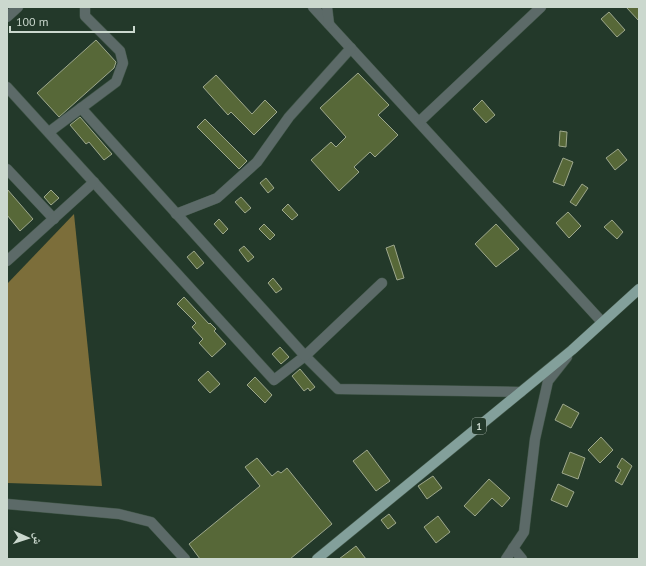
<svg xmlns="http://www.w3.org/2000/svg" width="646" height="566" font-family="'PT Sans','Noto Naskh Arabic',sans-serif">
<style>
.forest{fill:#7c6e3a}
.building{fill:#576838;stroke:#9ea88d}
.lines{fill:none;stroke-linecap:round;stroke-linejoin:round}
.minor-casing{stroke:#415648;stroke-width:11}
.major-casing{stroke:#415648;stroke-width:11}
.minor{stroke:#5c6a68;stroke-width:10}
.major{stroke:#83a09b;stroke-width:10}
.labels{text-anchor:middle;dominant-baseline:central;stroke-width:3;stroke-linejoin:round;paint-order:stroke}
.shield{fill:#23392a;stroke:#99a89d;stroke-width:1}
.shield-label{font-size:10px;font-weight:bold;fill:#cbd8ce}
</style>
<rect width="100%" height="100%" fill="#23392a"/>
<path class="forest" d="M74,214l28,272 -95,-3v-199z"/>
<g class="building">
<path d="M626,7h13v14z"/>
<path d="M609,12l16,18 -8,7 -16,-18z"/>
<path d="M96,40l20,22 -2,6 -55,49 -22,-24z"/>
<path d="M358,73l31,32 -11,10 20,20 -23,22 -5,-5 -16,15 5,5 -20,19 -28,-31 20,-18 5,5 10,-10 -26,-29z"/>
<path d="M216,75l36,39 13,-14 12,12 -23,23 -23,-23 -3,3 -25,-28z"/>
<path d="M482,100l13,15 -9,8 -13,-14z"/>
<path d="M80,117l32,37 -8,6 -15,-18 -3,2 -16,-19z"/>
<path d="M205,119l42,42 -8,8 -42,-42z"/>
<path d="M560,131l7,1 -1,15 -7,-1z"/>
<path d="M618,149l9,11 -12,10 -9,-12z"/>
<path d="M563,158l10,4 -9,24 -11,-4z"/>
<path d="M266,178l8,10 -6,5 -8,-10z"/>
<path d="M582,184l6,4 -12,18 -6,-4z"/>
<path d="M7,189l26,30 -13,12 -13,-16z"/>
<path d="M51,190l8,8 -8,7 -7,-8z"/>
<path d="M241,197l10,11 -6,5 -10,-11z"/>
<path d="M288,204l10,11 -6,5 -10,-10z"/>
<path d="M568,212l13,14 -12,12 -13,-15z"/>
<path d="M219,219l9,10 -5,5 -9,-10z"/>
<path d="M612,220l11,12 -6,7 -13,-12z"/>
<path d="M264,224l11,11 -5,5 -11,-11z"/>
<path d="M496,224l23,25 -23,18 -21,-23z"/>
<path d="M394,245l10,33 -7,2 -11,-32z"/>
<path d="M244,246l10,11 -6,5 -9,-12z"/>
<path d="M194,251l10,12 -7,6 -10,-12z"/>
<path d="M273,278l9,11 -6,4 -8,-10z"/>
<path d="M184,297l25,27 1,-1 6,6 -2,2 12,13 -14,13 -13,-14 4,-4 -11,-12 4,-4 -19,-19z"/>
<path d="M280,347l9,10 -8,7 -9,-10z"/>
<path d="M300,369l15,18 -5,4 -2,-3 -4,3 -12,-15z"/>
<path d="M208,371l12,13 -10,9 -12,-13z"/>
<path d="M255,377l17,18 -7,8 -18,-18z"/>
<path d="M563,404l16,9 -8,15 -16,-8z"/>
<path d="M601,437l12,13 -13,13 -12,-13z"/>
<path d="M367,450l23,31 -14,10 -23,-30z"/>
<path d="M570,452l15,6 -7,21 -16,-6z"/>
<path d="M257,458l15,18 6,-5 3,2 6,-5 45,56 -42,35h-90l-11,-15 71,-58 -15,-19z"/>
<path d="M622,458l10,8 -10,19 -7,-4 6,-11 -4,-3z"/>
<path d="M433,476l9,12 -15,11 -9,-13z"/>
<path d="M489,479l21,19 -8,9 -10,-9 -17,18 -11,-10z"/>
<path d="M558,484l16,8 -7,15 -16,-7z"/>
<path d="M389,514l7,9 -8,6 -7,-9z"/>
<path d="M438,516l12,16 -14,11 -12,-16z"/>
<path d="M356,546l10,13h-27z"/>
</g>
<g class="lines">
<defs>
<g id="minor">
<path d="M313,7l289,315"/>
<path d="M327,7l2,17"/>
<path d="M7,17l11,-10"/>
<path d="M7,87l267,293 31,-24 33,33 183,3"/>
<path d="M81,108l224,248 77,-73"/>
<path d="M419,122l122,-115"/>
<path d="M49,132l67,-50 7,-19 -3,-12 -35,-35v-9"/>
<path d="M7,169l47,50"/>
<path d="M176,214l41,-16 40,-36 32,-45 62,-69"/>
<path d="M7,261l87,-79"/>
<path d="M7,504l112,10 32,8 34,37"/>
<path d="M513,548l9,11"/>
<path d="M506,559l18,-27 11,-93 13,-58 19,-24"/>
</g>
<path id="major" d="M317,559l255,-209 67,-61"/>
</defs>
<use href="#minor" class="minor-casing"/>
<use href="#major" class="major-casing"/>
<use href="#minor" class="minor"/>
<use href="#major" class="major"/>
</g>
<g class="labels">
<rect class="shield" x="472" y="418" width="14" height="16" rx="3"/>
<g class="shield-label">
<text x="479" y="426">1</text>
</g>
</g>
<rect width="646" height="566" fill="none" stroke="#cbd8ce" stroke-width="16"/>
<g transform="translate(28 538) rotate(93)" stroke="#23392a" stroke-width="3" paint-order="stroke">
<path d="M0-3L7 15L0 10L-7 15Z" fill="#cbd8ce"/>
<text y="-6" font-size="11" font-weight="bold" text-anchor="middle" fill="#cbd8ce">ش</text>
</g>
<path d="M10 26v6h124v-6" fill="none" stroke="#cbd8ce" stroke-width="2"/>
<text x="16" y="26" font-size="12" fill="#cbd8ce" stroke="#23392a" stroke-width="3" paint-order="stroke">100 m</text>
</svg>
